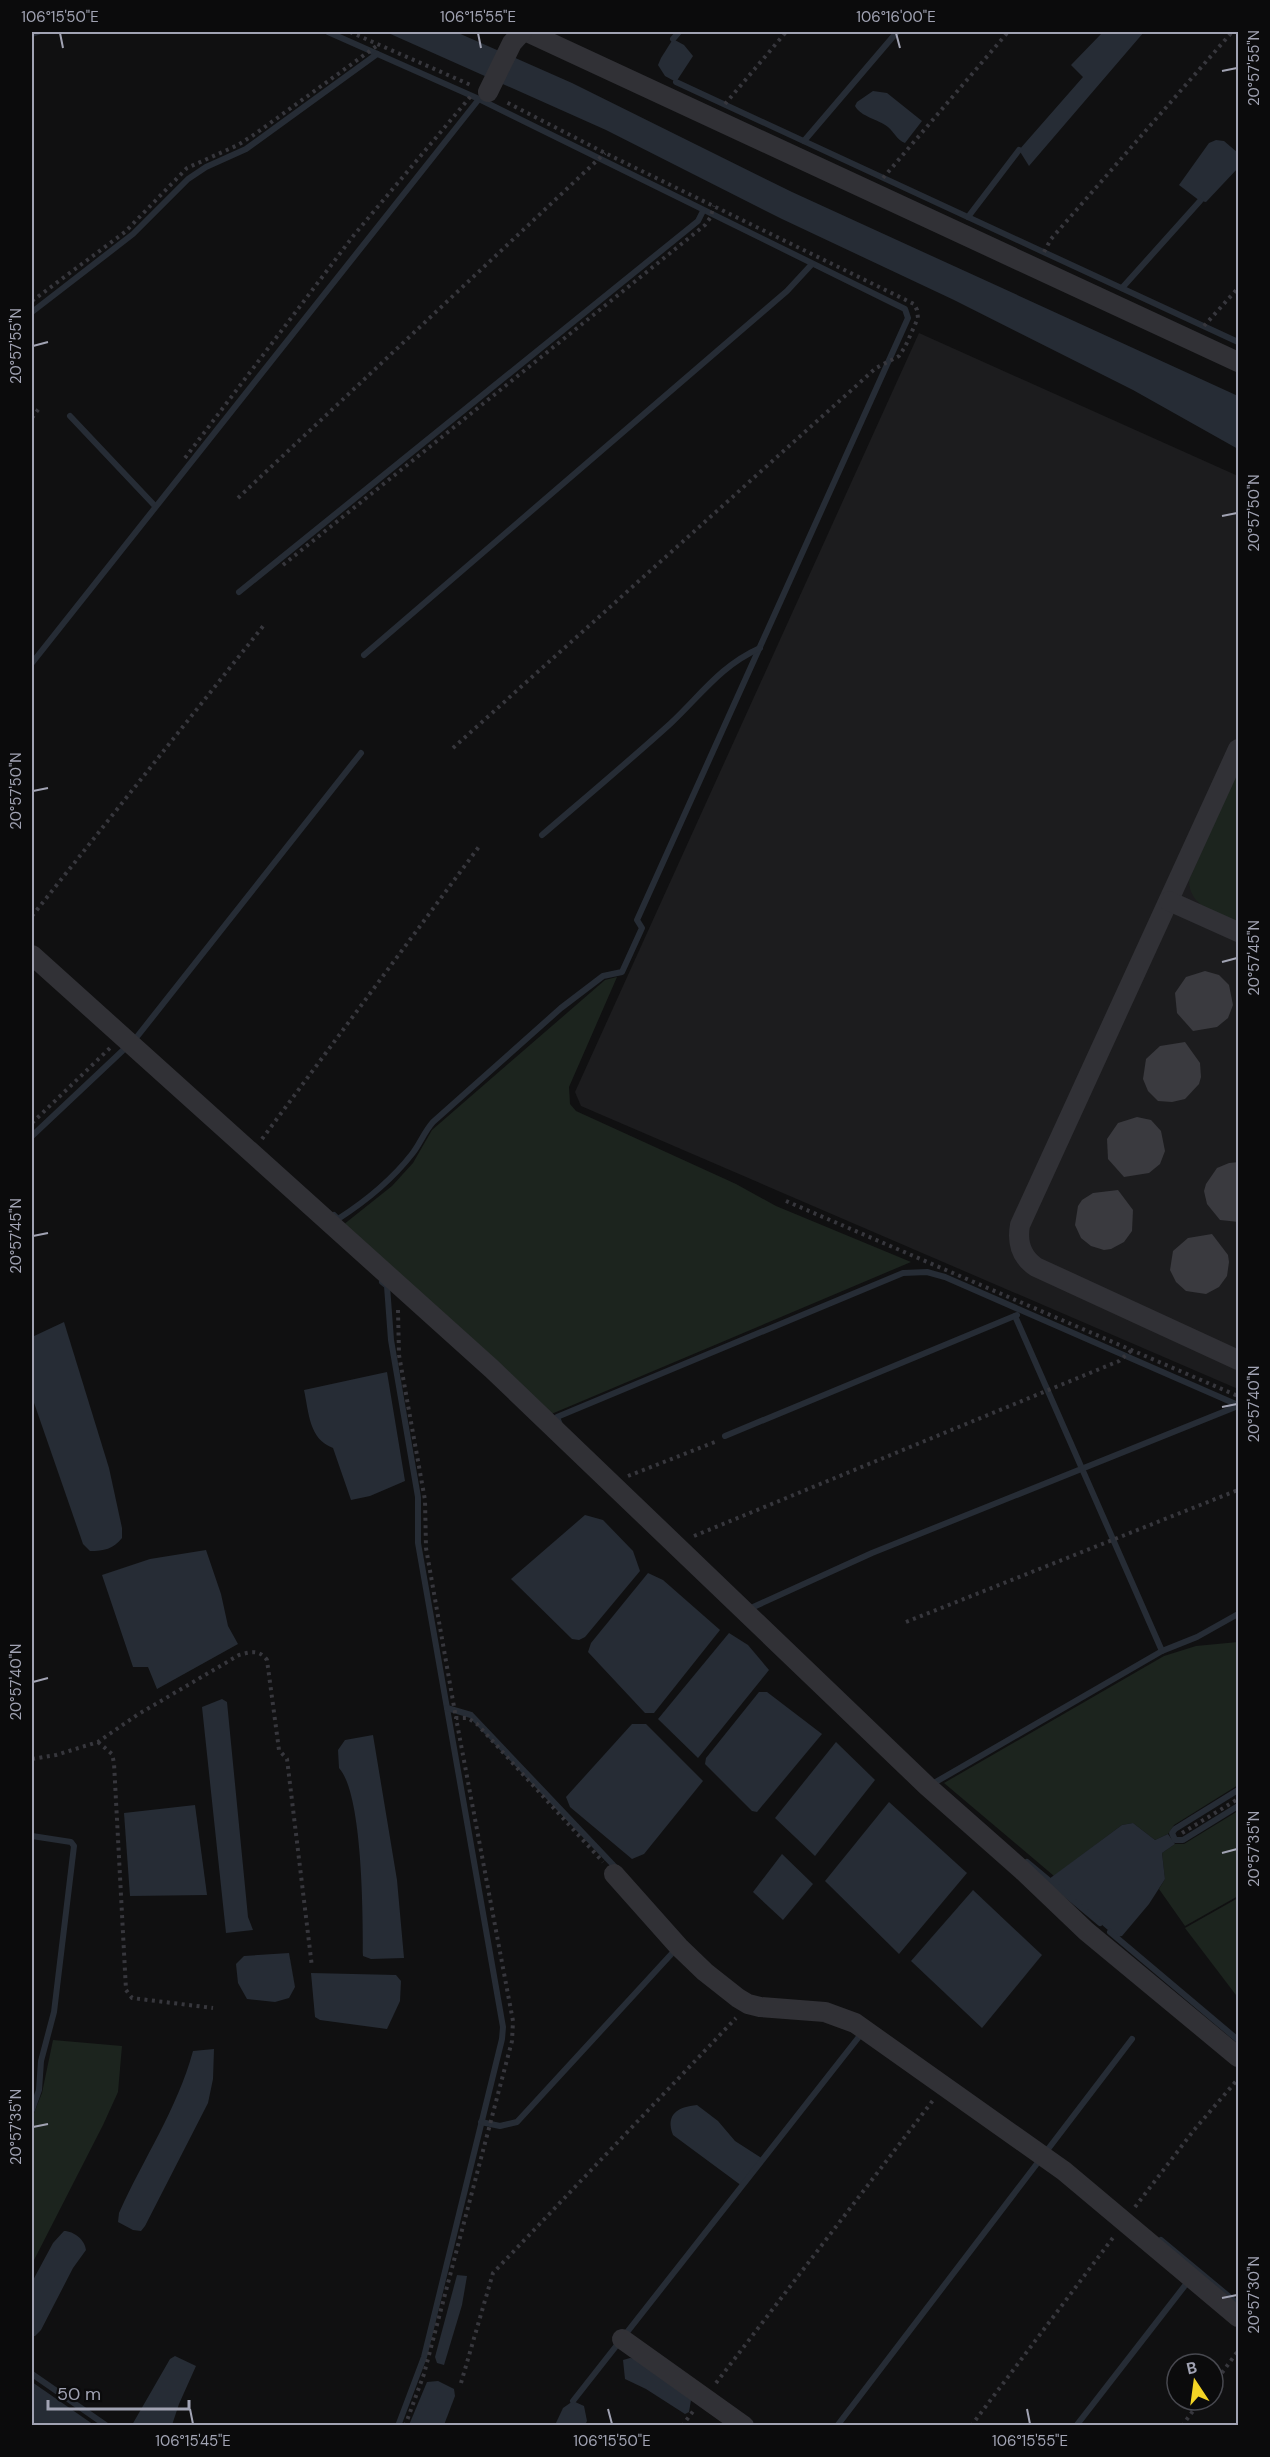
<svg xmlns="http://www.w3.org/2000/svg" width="1270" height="2457" font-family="'DM Sans',sans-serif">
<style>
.built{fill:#1c1c1e}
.green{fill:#1c241e}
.water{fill:#262c35}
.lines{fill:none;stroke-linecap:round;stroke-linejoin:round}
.stream{stroke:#262c35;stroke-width:6}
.building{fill:#3a3a3f}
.path{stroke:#37373d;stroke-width:4;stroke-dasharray:3 4.5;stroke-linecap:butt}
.minor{stroke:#313136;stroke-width:20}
.ticks{fill:none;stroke:#a1a3b3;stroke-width:2}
.neatline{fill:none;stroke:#a1a3b3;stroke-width:2}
.ticks-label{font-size:15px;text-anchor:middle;fill:#a1a3b3}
</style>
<rect width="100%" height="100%" fill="#101011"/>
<path class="built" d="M919,333l319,143v913l-657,-283 -6,-14z"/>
<g class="green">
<path d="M1238,770v152c-21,-9 -49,-15 -49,-42z"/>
<path d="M617,977l-48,110 1,17 6,7 160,73 40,22 135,56 -362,153 -206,-190 49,-39 21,-23 19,-33 173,-150z"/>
<path d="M1238,1642v143l-64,40 -6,9 -13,6 -22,-17 -11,2 -68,51 -110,-93 220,-127 32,-10z"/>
<path d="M1238,1811v85l-53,30 -26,-37 6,-10 -3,-26 13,-9h9z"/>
<path d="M1238,1898v95l-2,2 -51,-67z"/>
<path d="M53,2040l69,6 -4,46 -15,33 -71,139v-146l10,-25z"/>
</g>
<g class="water">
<path d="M386,32h70l116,51 220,109 446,204v53l-105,-59 -179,-90 -172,-81 -176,-89z"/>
<path d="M1103,32h41l-115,134 -10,-16 64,-73 -12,-12z"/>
<path d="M673,39l11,6 9,11 -17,26 -11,-6 -7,-11 3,-7z"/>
<path d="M873,91l14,2 35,28 -17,22c-8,-3 -11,-11 -17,-16 -10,-8 -27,-10 -33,-21l2,-4z"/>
<path d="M1216,140l8,1 14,12v15l-32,34 -6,-1 -21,-16 30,-42z"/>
<path d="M64,1322l45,146 13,60v10c-9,11 -18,13 -32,13l-7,-7 -51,-147v-60z"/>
<path d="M387,1372l18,109 -35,15 -19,4 -18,-52c-24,-9 -24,-35 -29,-58z"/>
<path d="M585,1515l18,5 30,31 7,20 -55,66 -6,3 -7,-1 -61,-60z"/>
<path d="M206,1550l15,44 7,32 10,18 -81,45 -9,-22h-15l-31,-92 48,-16z"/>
<path d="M648,1573l15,7 57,50 -66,83h-9l-57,-61 3,-9z"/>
<path d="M729,1633l19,12 21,25 -71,88 -40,-39z"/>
<path d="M759,1692h8l55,42 -65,78 -5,-1 -47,-47 1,-6z"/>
<path d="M222,1699l5,3 21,215 5,13 -27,3 -24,-226z"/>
<path d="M632,1724h14l57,57 -59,73 -12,5 -62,-52 -4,-10z"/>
<path d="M373,1735l24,145 7,78 -33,1 -8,-3c0,-38 0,-162 -24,-188l-1,-18 7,-10z"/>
<path d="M836,1742l39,38 -60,76 -40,-38z"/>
<path d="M889,1802l78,71 -68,81 -74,-73z"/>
<path d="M195,1805l12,90 -77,1 -6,-83z"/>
<path d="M1133,1823l22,17 13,-6 7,10 -13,9 3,26 -16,25 -27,32 -6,1 -67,-58 73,-54z"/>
<path d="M782,1854l31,30 -30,36 -30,-28z"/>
<path d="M973,1890l69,65 -60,73 -71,-67z"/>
<path d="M289,1953l6,34 -6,11 -14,4 -28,-3 -9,-16 -2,-19 8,-8z"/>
<path d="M311,1973l85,2 5,6 -1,20 -13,28 -67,-9 -5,-3z"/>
<path d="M214,2049l-1,30 -5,24 -63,123 -4,5 -8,-1 -15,-8 1,-9c24,-54 58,-103 74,-162z"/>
<path d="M697,2105l21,16 17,20 28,18 -21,27 -69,-51c-8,-21 5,-28 24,-30z"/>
<path d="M64,2231c10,0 21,9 22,19l-13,18 -32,62 -6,6h-3v-54l21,-39z"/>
<path d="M457,2275l10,1 -5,29 -18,60 -7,-2 -2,-6z"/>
<path d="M175,2356l21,10 -17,38 -7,21h-40l38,-66z"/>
<path d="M630,2358l8,1 53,41 -2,12 -4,2 -39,-25 -21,-10 -2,-19z"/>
<path d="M438,2381l16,8 1,7 -11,29h-35l18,-43z"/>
<path d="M32,2382l62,43h-62z"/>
<path d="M573,2401l11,5 3,15 -2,4h-30l8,-17z"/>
</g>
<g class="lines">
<g class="stream">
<path d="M328,32l151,67 426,210 3,9 -271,602 5,8 -20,44 -19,4 -42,32 -128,114c-9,10 -13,22 -21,32 -21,27 -46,47 -74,65l-4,-4"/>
<path d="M32,34l6,-2"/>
<path d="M673,39l6,-7"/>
<path d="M676,82l562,260"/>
<path d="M804,141l93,-109"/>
<path d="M968,217l51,-67"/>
<path d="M1122,288l78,-87"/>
<path d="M32,312l101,-78 55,-55 18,-12 40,-18 131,-95"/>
<path d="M70,416l85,90"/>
<path d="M239,592l459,-371 5,-10"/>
<path d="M364,655l423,-364 25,-27"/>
<path d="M32,663l447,-564"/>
<path d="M542,835c43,-37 86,-73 128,-111 31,-29 50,-58 90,-76"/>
<path d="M32,1136l104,-98 225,-285"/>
<path d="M382,1282l5,4 4,54 27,157v46l85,484 -1,12 -78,318 -26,69"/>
<path d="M1015,1316l147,335"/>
<path d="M560,1425l-3,-8 346,-144 24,-1 18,5 293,128"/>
<path d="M725,1436l292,-121"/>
<path d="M751,1608l121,-55 366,-147"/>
<path d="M447,1708l24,7 147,155"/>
<path d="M934,1783l228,-132 35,-14 41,-23"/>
<path d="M1238,1790l-63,39 -3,4 3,7h8l55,-34"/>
<path d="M32,1836l39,6 3,4 -20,166 -13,49 -2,29 -7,20"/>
<path d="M1027,1862l73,61"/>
<path d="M1110,1932l128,108"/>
<path d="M481,2122l19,4 17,-4 159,-173"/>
<path d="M1161,2240l77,64"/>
<path d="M32,2374l75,52"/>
<path d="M573,2401l289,-368"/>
<path d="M837,2426l295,-387"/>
<path d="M1076,2426l114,-147"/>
</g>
</g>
<g class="building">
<path d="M1205,971l14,4 10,10 4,20 -5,13 -11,9 -24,4 -16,-18 -2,-20 11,-16z"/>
<path d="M1185,1042l15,21 1,14 -2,7 -14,15 -13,3 -14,-1 -10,-10 -5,-12 3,-20 14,-13z"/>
<path d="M1137,1117l14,3 10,11 4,20 -5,13 -11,9 -25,4 -16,-18 -1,-20 11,-16z"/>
<path d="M1239,1162v60l-19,-2 -13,-16 -3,-13 2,-7 11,-16 12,-5z"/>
<path d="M1118,1190l15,20 -1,21 -8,11 -13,7 -7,1 -13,-4 -10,-8 -6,-13 3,-19 4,-6 11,-7z"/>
<path d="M1212,1234l16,21 1,7 -2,14 -8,11 -13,7 -20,-3 -10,-9 -6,-12 3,-19 15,-13z"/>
</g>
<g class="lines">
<g class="path">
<path d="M350,32l123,54"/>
<path d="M725,104l61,-72"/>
<path d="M883,178l125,-146"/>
<path d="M1044,252l7,-13 181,-207"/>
<path d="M32,301l93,-69 62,-64 51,-23 17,-11 123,-89"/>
<path d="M1204,326l34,-38"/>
<path d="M32,418l8,-11"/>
<path d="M185,458l169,-223 117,-139"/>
<path d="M238,498l367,-345"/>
<path d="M283,565l422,-340 5,-7 4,-12"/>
<path d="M453,748l423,-380 23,-12 6,-9 13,-29 -1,-8 -3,-6 -309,-151 -101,-52"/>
<path d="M32,916l232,-291"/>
<path d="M32,1123l78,-75"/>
<path d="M262,1139l219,-295"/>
<path d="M786,1201l452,195"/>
<path d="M398,1310l1,45 26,145 1,48 30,170"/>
<path d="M628,1476l87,-34"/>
<path d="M694,1536l425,-175 13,-11"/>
<path d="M906,1622l332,-132"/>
<path d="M98,1742l14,12 2,9 12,227 6,8 81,10"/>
<path d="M32,1759l24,-4 42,-13 39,-27 102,-60c11,-3 20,-6 28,5l12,90 8,9 25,208"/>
<path d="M1182,1833l56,-34"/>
<path d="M1135,2207l59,-77 44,-51"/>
<path d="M461,2383l32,-110 243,-255"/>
<path d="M716,2383l218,-284"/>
<path d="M1213,2385l25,-34"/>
<path d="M405,2426l19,-52 88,-333 1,-20 -57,-303h12l9,6 126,138"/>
<path d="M682,2426l12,-16"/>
<path d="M971,2426l144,-191"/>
<path d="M1182,2426l19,-26"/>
</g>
<g class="minor">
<path d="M527,32l711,330"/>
<path d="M488,92l24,-49 10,-11"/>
<path d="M1238,749l-218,476c-3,17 1,32 16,42l202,93"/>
<path d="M1169,901l69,31"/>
<path d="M32,955l460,414 435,417 95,84 64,61 152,126"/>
<path d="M614,1874l65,73 26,25 33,26 10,6 12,3 65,5 30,11 209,148 174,146"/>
<path d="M622,2339l122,87"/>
</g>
</g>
<path class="ticks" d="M60,33l3,15M478,33l3,15M896,33l4,15M1222,71l15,-3M33,346l15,-4M1222,516l15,-3M33,791l15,-3M1222,962l15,-4M33,1236l15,-3M1222,1407l15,-3M33,1682l15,-4M1222,1853l15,-4M33,2127l15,-3M1222,2298l15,-3M190,2409l3,15M608,2409l4,15M1027,2409l3,15"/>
<rect width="1270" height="2457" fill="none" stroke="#0b0b0c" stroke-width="66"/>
<g transform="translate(1195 2382) rotate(347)"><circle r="28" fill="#0b0b0c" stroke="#47484f" stroke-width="1.5"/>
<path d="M0-4.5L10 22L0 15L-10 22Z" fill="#f4d525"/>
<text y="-9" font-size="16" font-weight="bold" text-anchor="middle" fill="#a1a3b3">B</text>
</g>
<path d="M48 2400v9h141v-9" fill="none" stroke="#a1a3b3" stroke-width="3"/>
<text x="57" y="2400" font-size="18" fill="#a1a3b3" stroke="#0b0b0c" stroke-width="4.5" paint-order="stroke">50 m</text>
<rect x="33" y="33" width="1204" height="2391" class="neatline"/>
<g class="ticks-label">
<text x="60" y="22">106°15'50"E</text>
<text x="478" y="22">106°15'55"E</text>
<text x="896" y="22">106°16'00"E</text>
<text transform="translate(1254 68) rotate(-90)" y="5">20°57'55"N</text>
<text transform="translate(16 346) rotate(-90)" y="5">20°57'55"N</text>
<text transform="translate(1254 513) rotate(-90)" y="5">20°57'50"N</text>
<text transform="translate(16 791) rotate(-90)" y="5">20°57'50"N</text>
<text transform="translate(1254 958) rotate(-90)" y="5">20°57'45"N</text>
<text transform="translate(16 1236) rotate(-90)" y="5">20°57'45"N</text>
<text transform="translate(1254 1404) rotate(-90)" y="5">20°57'40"N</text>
<text transform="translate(16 1682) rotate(-90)" y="5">20°57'40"N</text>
<text transform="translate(1254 1849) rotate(-90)" y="5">20°57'35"N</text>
<text transform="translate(16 2127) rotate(-90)" y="5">20°57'35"N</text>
<text transform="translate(1254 2295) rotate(-90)" y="5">20°57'30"N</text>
<text x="193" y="2446">106°15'45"E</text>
<text x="612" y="2446">106°15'50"E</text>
<text x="1030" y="2446">106°15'55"E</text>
</g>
</svg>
